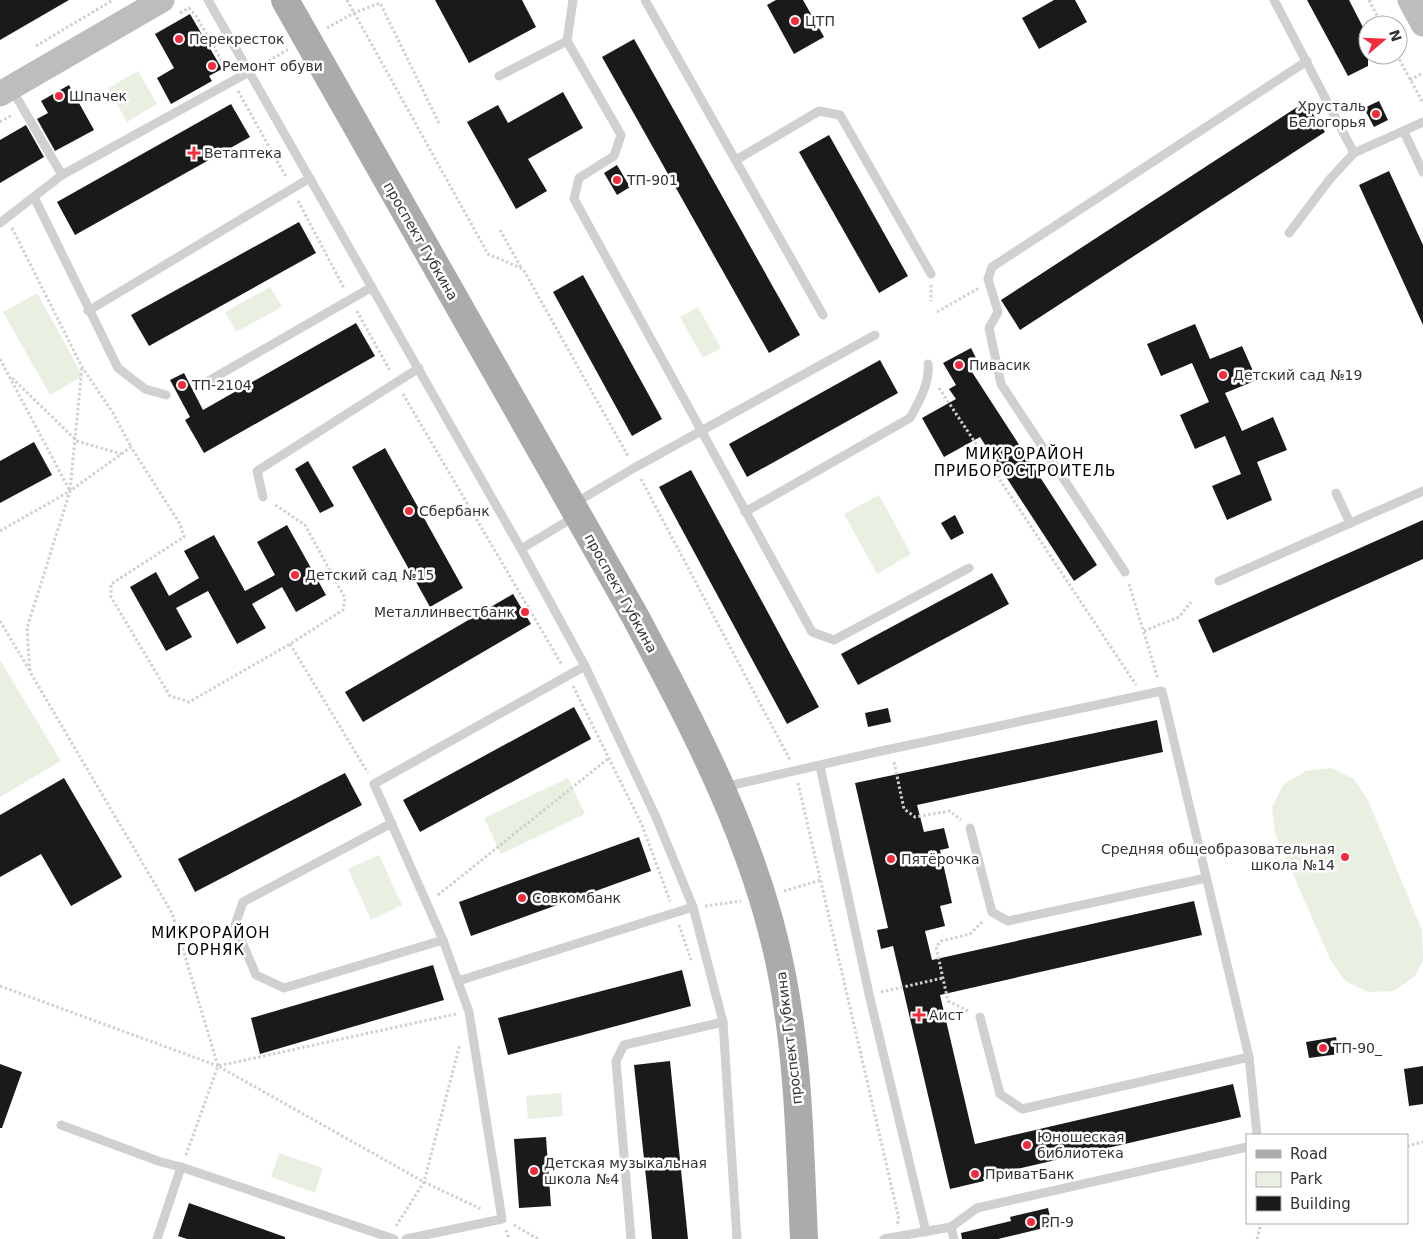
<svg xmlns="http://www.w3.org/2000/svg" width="1423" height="1239" font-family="'DejaVu Sans',sans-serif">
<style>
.green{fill:#e9f0e1}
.building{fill:#1a1a1a}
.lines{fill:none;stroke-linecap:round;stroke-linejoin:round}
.path{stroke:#d0d0d0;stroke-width:3;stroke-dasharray:2.5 2.5;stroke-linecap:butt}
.lane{stroke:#d0d0d0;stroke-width:9}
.secondary{stroke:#bdbdbd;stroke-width:25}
.primary{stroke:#ababab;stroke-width:28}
.poi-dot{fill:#f42b3d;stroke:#fff;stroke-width:2}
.labels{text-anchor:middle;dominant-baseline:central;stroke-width:5;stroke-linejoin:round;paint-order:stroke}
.poi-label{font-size:14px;fill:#333;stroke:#fff;text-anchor:start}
.street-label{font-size:14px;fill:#333;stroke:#fff}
.neighbourhood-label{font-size:15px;letter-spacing:1px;fill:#000;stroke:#fff}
</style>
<rect width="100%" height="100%" fill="#fff"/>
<g class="green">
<path d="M138,71l19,33 -30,18 -19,-34z"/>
<path d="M270,287l12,20 -46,25 -11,-20z"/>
<path d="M37,293l46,83 -33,19 -47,-83z"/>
<path d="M698,307l23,41 -18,10 -23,-41z"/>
<path d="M879,495l32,59 -34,20 -33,-60z"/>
<path d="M0,660l61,101 -61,36z"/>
<path d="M1331,768l23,11 14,21 54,130 1,30 -8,16 -21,15 -26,1 -23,-11 -14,-20 -56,-128 -3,-26 12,-23 22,-13z"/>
<path d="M568,778l17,36 -84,40 -17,-36z"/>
<path d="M379,855l23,50 -31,15 -23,-51z"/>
<path d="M561,1093l2,23 -35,3 -2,-23z"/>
<path d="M279,1153l44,15 -8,25 -44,-16z"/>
</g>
<g class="building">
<path d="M0,0h69l-69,40z"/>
<path d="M435,0h87l14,27 -67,36z"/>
<path d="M776,0h27l21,37 -30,17 -27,-49z"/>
<path d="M1054,0h21l12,22 -48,27 -17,-31z"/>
<path d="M1307,0h42l19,37v29l-20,10z"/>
<path d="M190,14l32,55 -13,7 3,5 -41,23 -14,-26 17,-10 -19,-34z"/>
<path d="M634,39l166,296 -31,18 -167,-296z"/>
<path d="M69,85l25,45 -39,21 -18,-32 11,-6 -7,-12z"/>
<path d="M563,92l20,36 -55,31 19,32 -31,18 -49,-87 31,-17 10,18z"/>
<path d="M1379,101l9,19 -14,7 -10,-19z"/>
<path d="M1305,102l20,30 -305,198 -19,-30z"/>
<path d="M231,104l19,33 -175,98 -18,-33z"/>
<path d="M26,125l18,32 -44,26v-43z"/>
<path d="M829,135l79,141 -29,17 -80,-141z"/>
<path d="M617,165l13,22 -13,8 -13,-22z"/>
<path d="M1389,171l34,74v80l-64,-140z"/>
<path d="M299,222l17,31 -167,93 -18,-31z"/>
<path d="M583,275l79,144 -30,17 -79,-144z"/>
<path d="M356,323l19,33 -171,97 -19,-33 5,-3 -20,-37 14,-7 19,37z"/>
<path d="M1195,324l15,35 32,-13 15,34 -32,13 17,38 31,-14 14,33 -30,12 15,38 -45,20 -15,-34 29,-12 -16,-38 -30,13 -15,-34 29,-13 -17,-39 -31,13 -14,-32z"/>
<path d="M971,348l8,16 -9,5 127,196 -23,16 -94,-144 -36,20 -22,-39 34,-19 -7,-10 7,-4 -13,-22z"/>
<path d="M880,360l18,33 -151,84 -18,-33z"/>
<path d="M34,442l18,33 -52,28v-42z"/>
<path d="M385,448l78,140 -33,19 -78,-140z"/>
<path d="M308,461l26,45 -14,7 -25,-44z"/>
<path d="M691,470l128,237 -32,17 -128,-237z"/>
<path d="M955,515l9,18 -13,7 -10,-17z"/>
<path d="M1423,520v39l-210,94 -15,-33z"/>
<path d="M287,525l39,70 -30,17 -14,-25 -30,17 14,24 -29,16 -29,-53 -32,17 16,29 -26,14 -36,-64 26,-15 13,24 30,-18 -15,-27 30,-16 31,56 30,-16 -18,-33z"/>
<path d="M992,573l17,31 -151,81 -17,-31z"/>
<path d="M513,594l18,30 -168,98 -18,-30z"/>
<path d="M574,707l17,32 -171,93 -17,-32z"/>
<path d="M888,708l3,14 -23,5 -3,-14z"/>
<path d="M1157,720l6,32 -246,53 7,27 20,-4 5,20 -9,2 12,53 -12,3 5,20 -20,5 7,29 262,-59 8,34 -262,60 35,149 258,-60 8,33 -258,60 1,4 -34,8 -57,-243 -12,3 -4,-19 11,-2 -33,-145z"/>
<path d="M345,773l17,32 -167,87 -17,-33z"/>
<path d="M64,778l58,99 -51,29 -30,-52 -41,23v-62z"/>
<path d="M639,837l12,34 -180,65 -12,-34z"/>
<path d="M433,965l11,35 -184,54 -9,-36z"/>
<path d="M682,970l9,36 -183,49 -10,-37z"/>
<path d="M1336,1037l3,17 -30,4 -3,-16z"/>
<path d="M670,1061l18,178h-36l-3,-33 -15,-141z"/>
<path d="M0,1064l22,8 -20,56h-2z"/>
<path d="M1423,1066v38l-14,2 -5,-37z"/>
<path d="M546,1137l5,69 -32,2 -5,-69z"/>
<path d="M189,1203l96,34v2h-98l-9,-3z"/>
<path d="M1048,1208l4,18 -54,13h-36l-1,-6 50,-12 -1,-4z"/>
</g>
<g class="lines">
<g class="path">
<path d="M347,0l141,254 35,15 105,187"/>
<path d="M1369,0l13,25"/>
<path d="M180,13l9,-5 7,8 31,54"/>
<path d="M327,28l27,-15 26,-10 59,120"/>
<path d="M36,46l77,-46"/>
<path d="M1397,55l26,48"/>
<path d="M260,66l29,-17"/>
<path d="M1410,80l13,-7"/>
<path d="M238,91l48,86"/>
<path d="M0,122l12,-7"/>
<path d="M298,201l46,87"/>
<path d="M12,228l70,139 31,46 18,34"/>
<path d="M500,230l22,39"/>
<path d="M931,285v16"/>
<path d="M357,311l33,60"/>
<path d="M937,312l42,-24"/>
<path d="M0,359l70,132"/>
<path d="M12,378l65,63 44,13"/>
<path d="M939,388l197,297"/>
<path d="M403,394l159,271"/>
<path d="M641,479l149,281"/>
<path d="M70,490l12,-123"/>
<path d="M0,531l70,-40"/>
<path d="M1129,584l29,95"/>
<path d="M0,621l30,50"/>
<path d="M1144,631l35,-14 12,-15"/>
<path d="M290,644l78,129"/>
<path d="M573,686l69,139 28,76"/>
<path d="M894,762l10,47 11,8 35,-6 11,9"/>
<path d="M798,783l101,436 -2,6"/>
<path d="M784,891l37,-11"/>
<path d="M438,895l171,-137"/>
<path d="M705,906l36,-5"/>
<path d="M679,925l12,35"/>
<path d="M0,986l218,80"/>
<path d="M881,992l62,-14"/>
<path d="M968,1011l-20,-10 -12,-54 5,-6 29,-7 13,-13"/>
<path d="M456,1014l-238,52 206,116 57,27"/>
<path d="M1407,1146l16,-4"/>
<path d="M186,1155l32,-89 -46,-153 -142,-241 -3,-44 43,-137 61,-44 49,77 4,13 -73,47v13l59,99 19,6 101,-58 53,-34 2,-12 -40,-73 -31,-21"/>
<path d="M514,1225l24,14"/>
<path d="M396,1226l28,-44 36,-138"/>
<path d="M506,1230l3,9"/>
<path d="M1257,1239l4,-16"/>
</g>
<g class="lane">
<path d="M208,0l313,549 64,117 71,151 37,90 30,115 14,217"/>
<path d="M645,0l178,315"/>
<path d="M1274,0l80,153"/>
<path d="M567,41l54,94 -7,21 -35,22 -5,21 238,433 22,8 135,-72"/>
<path d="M499,76l68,-35 6,-41"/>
<path d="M11,88l51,87"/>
<path d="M1404,132l19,40"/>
<path d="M736,160l83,-49 21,4 91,159"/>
<path d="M34,197l84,171 27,21 21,6"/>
<path d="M0,223l62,-48 187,-103"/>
<path d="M1289,233l41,-54 24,-26 69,-31"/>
<path d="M88,311l222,-133"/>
<path d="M205,383l167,-96"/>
<path d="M1336,493l14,30"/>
<path d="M263,497l-6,-26 162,-103"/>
<path d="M575,503l59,-35 241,-133"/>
<path d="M745,512l165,-94c9,-16 20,-35 18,-54"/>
<path d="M521,549l53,-32"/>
<path d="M1125,572l-124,-188 -12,-56 9,-16 -10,-33 4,-12 315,-206"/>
<path d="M1219,581l204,-90"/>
<path d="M820,766l49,228 57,238"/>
<path d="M724,787l148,-34 290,-62 87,366 8,78"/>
<path d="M392,823l-149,79 -8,23 21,50 28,13 159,-48"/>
<path d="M970,828l22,84 16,9 198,-43"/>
<path d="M458,981l235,-74"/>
<path d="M980,1017l20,77 22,15 227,-52"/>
<path d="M61,1125l100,37 20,5"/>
<path d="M951,1227l3,12"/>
<path d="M157,1239l24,-72 213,72"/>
<path d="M406,1239l96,-20 -33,-207 -26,-72 -69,-156 211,-118"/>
<path d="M631,1239l-15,-178 8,-16 99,-23"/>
<path d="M884,1239l67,-12 26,-19 270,-61"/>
</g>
<g class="secondary">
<path d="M1410,0l13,24"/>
<path d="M0,94l162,-94"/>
</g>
<path class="primary" d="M285,0l350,616c60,113 123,231 147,359 17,87 18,176 22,264"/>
</g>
<g class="poi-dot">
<circle cx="795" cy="21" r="5"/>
<circle cx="179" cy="39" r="5"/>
<circle cx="212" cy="66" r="5"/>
<circle cx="59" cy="96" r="5"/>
<circle cx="1376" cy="114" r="5"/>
<path d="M191.5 145.5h5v5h5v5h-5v5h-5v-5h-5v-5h5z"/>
<circle cx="617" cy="180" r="5"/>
<circle cx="959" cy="365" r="5"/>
<circle cx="1223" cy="375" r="5"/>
<circle cx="182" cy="385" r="5"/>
<circle cx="409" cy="511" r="5"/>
<circle cx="295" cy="575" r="5"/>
<circle cx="525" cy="612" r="5"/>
<circle cx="1345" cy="857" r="5"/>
<circle cx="891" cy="859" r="5"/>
<circle cx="522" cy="898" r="5"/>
<path d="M916.5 1007.5h5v5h5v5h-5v5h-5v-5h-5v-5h5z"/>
<circle cx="1323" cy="1048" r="5"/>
<circle cx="1027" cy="1145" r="5"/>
<circle cx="534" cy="1171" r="5"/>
<circle cx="975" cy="1174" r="5"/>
<circle cx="1031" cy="1222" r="5"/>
</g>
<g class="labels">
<g class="poi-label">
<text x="805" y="21">ЦТП</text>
<text x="189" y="39">Перекресток</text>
<text x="222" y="66">Ремонт обуви</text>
<text x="69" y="96">Шпачек</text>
<text x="1366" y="106" text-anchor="end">Хрусталь<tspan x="1366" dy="16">Белогорья</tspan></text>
<text x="204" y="153">Ветаптека</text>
<text x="627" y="180">ТП-901</text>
<text x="969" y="365">Пивасик</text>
<text x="1233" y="375">Детский сад №19</text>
<text x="192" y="385">ТП-2104</text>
<text x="419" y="511">Сбербанк</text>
<text x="305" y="575">Детский сад №15</text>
<text x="515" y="612" text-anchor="end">Металлинвестбанк</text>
<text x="1335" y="849" text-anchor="end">Средняя общеобразовательная<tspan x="1335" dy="16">школа №14</tspan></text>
<text x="901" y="859">Пятёрочка</text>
<text x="532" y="898">Совкомбанк</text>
<text x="929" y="1015">Аист</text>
<text x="1333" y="1048">ТП-90_</text>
<text x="1037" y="1137">Юношеская<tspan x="1037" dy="16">библиотека</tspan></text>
<text x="544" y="1163">Детская музыкальная<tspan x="544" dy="16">школа №4</tspan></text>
<text x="985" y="1174">ПриватБанк</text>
<text x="1041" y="1222">РП-9</text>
</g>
<g class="street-label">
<text transform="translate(421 241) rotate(60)">проспект Губкина</text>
<text transform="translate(621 593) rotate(61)">проспект Губкина</text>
<text transform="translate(789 1038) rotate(-97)">проспект Губкина</text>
</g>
<g class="neighbourhood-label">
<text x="1025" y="454">МИКРОРАЙОН<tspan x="1025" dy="17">ПРИБОРОСТРОИТЕЛЬ</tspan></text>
<text x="211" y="933">МИКРОРАЙОН<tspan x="211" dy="17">ГОРНЯК</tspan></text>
</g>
</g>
<rect x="1246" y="1134" width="162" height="90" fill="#ffffff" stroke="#adadad"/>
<rect x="1256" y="1150" width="25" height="8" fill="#ababab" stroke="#adadad"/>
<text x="1290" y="1159" font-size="15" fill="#333333">Road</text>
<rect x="1256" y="1172" width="25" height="15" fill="#e9f0e1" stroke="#adadad"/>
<text x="1290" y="1184" font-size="15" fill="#333333">Park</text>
<rect x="1256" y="1196" width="25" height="15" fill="#1a1a1a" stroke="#adadad"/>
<text x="1290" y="1209" font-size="15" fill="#333333">Building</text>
<g transform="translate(1383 40) rotate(71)"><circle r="24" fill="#ffffff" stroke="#adadad"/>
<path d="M0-4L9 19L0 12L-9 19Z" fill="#f42b3d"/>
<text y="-8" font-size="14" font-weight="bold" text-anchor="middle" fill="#333333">N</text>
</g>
</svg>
